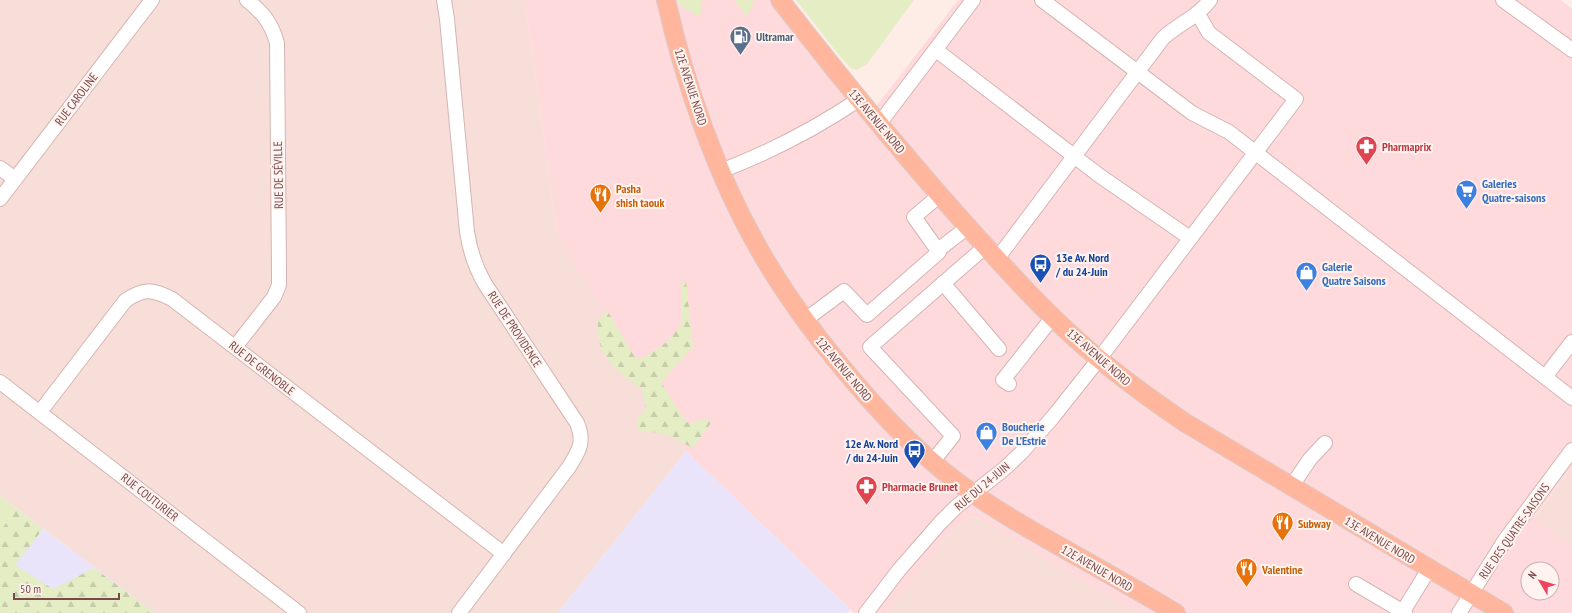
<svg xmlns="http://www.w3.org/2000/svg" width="1572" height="613" font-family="'PT Sans Narrow',sans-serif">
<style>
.residential{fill:#f8ded8}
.commercial{fill:#ffdadd;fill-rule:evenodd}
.education{fill:#eae4fb}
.green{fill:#e4edc4}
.forest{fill:url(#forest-firs)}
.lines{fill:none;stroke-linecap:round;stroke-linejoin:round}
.minor-casing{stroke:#d6b4b1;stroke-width:16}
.major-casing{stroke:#dacccc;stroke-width:20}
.minor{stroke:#fff;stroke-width:14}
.major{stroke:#ffb69d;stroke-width:18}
.labels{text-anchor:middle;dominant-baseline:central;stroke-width:4;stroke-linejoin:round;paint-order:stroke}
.service-label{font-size:12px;font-weight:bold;fill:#4e5e75;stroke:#fff3ef;text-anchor:start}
.street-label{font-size:12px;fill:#7a4949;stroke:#fff3ef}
.health-label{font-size:12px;font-weight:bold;fill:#be3a42;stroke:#fff3ef;text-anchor:start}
.shop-label{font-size:12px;font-weight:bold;fill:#366cbe;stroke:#fff3ef;text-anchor:start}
.food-label{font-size:12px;font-weight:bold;fill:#c56008;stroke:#fff3ef;text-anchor:start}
.transit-label{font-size:12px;font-weight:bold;fill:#164399;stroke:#fff3ef;text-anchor:start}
</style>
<defs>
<pattern id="forest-firs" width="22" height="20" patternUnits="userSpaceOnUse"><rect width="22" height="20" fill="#e4edc4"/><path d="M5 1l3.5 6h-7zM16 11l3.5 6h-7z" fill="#c7cdaa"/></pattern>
</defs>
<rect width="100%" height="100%" fill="#feede7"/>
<g class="residential">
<path d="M0,0h525l32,234 129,217 -128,162h-403l-155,-117z"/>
<path d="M1572,467v79l-38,-27z"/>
<path d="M976,517l105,64 57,32h-251l61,-78 20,-17z"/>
</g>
<path class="commercial" d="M525,0h255l95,108 83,-108h603l11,9v458l-38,51 38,28v67h-434l-57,-32 -105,-64 -8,1 -20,17 -61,78h-33l-168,-162 -129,-217zM1528,569h24v24h-24z"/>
<g class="education">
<path d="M686,451l164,158 -3,4h-289z"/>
<path d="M17,509l138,104h-155v-82z"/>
</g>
<g class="green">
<path d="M678,0h24l-2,17 -21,-12z"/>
<path d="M734,0h19l1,2 -7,14z"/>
<path d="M796,0h118l-47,64 -10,6 -6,-2 -12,-13z"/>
<path d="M0,496l17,13 -17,22z"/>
</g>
<g class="forest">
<path d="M681,281l5,1 7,65 -29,32 -2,5 24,38 6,1 14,-5 5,5 -18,25 -28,-14 -28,-4v-10l9,-12 -4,-19c-18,-13 -38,-26 -43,-49 -1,-6 -1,-13 -1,-19l9,-11 27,46 5,4 28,-18 14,-17z"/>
<path d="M17,509l26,20 -28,36 38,24 41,-21 61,45h-155v-82z"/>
</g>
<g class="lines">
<defs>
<g id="minor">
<path d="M444,0l3,19 20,213c3,19 8,35 18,52l92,139c8,19 2,28 -8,44l-110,146"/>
<path d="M1042,0l150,113 37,19 343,266"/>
<path d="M1503,0l69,50"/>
<path d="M936,50l164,126 90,62"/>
<path d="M879,124l94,-124"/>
<path d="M0,168l15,11"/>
<path d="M721,171c49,-19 94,-42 137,-71"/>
<path d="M0,199l152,-199"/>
<path d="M938,250l30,-23"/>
<path d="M997,259l166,-221c15,-14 35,-21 47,-38"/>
<path d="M943,283l56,66"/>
<path d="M805,320l39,-29 23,24 72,-63 -25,-35 26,-22"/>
<path d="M235,347l39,-50 5,-12v-16l-2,-226c-6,-21 -14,-30 -30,-43"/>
<path d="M1545,377l27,-35"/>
<path d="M0,382l299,231"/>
<path d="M1009,384l-6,-4 50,-63"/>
<path d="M40,412l85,-111c18,-13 27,-12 47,-2l332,255"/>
<path d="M933,461l20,-25 -83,-89 116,-101"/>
<path d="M1291,487l19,-28 15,-16"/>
<path d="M1356,584l49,29"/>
<path d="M866,613l33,-43 41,-47 16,-16 48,-38 17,-16 32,-36 46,-58 197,-260 -87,-66 -11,-19"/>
<path d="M1402,613l27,-44"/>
<path d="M1459,613l46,-73 67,-90"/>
</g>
<g id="major">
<path d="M666,0c19,84 50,174 93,249 27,48 61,93 97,135 34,40 72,78 115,108 33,24 69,43 104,63 34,19 67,38 101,58"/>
<path d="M780,0c63,81 128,161 197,237 32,35 64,71 99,102 34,31 70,57 108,83l320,191"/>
</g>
</defs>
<use href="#minor" class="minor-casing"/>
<use href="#major" class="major-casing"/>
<use href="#minor" class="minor"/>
<use href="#major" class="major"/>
</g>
<defs>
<symbol id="fuel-pin" viewBox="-11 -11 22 30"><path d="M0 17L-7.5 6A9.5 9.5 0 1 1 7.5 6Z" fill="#5c6f8a" stroke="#fff3ef"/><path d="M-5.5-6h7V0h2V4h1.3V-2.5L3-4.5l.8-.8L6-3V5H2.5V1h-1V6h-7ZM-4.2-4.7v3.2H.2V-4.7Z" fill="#fff"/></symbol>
<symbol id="pharmacy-pin" viewBox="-11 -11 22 30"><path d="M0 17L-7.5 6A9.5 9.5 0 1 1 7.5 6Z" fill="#e0444e" stroke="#fff3ef"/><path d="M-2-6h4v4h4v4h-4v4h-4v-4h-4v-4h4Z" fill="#fff"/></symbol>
<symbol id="supermarket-pin" viewBox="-11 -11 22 30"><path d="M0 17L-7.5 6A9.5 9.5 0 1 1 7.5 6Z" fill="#3f7fe0" stroke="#fff3ef"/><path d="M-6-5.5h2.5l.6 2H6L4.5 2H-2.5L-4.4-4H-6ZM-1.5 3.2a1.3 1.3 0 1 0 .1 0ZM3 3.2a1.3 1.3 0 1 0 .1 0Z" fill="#fff"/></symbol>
<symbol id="restaurant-pin" viewBox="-11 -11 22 30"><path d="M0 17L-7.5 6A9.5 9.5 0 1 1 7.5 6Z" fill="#e8710a" stroke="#fff3ef"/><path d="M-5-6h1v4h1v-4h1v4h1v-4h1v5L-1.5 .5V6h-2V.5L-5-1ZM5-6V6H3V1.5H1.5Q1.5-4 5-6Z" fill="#fff"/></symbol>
<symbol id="bus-pin" viewBox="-11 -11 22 30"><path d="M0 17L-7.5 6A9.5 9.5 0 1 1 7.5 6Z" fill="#1a4fb4" stroke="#fff3ef"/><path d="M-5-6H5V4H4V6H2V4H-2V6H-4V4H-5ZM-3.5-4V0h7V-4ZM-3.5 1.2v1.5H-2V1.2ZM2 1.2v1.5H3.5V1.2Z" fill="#fff"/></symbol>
<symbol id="shop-pin" viewBox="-11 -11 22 30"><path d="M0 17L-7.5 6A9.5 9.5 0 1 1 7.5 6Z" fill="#3f7fe0" stroke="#fff3ef"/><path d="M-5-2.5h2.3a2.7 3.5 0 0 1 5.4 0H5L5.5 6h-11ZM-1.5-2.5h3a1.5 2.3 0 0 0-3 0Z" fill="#fff"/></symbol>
</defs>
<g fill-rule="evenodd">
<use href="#fuel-pin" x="728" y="24" width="25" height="34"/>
<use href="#pharmacy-pin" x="1354" y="134" width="25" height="34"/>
<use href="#supermarket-pin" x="1454" y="178" width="25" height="34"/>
<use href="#restaurant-pin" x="588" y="182" width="25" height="34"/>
<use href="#bus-pin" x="1028" y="252" width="25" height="34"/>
<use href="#shop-pin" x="1294" y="260" width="25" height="34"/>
<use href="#shop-pin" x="974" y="420" width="25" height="34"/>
<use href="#bus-pin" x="902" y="438" width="25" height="34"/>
<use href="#pharmacy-pin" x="854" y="474" width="25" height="34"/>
<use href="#restaurant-pin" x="1270" y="510" width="25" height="34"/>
<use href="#restaurant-pin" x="1234" y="556" width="25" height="34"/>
</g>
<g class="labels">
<g class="service-label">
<text x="756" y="36">Ultramar</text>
</g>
<g class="street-label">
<text transform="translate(691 87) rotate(72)">12E AVENUE NORD</text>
<text transform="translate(76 99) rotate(-53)">RUE CAROLINE</text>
<text transform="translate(877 121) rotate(50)">13E AVENUE NORD</text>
<text transform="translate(278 175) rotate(-91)">RUE DE SÉVILLE</text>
<text transform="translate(515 329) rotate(57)">RUE DE PROVIDENCE</text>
<text transform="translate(1099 357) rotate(41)">13E AVENUE NORD</text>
<text transform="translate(262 368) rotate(38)">RUE DE GRENOBLE</text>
<text transform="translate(844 369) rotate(50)">12E AVENUE NORD</text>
<text transform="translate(982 486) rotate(-40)">RUE DU 24-JUIN</text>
<text transform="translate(150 497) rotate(38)">RUE COUTURIER</text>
<text transform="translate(1514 531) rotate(-55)">RUE DES QUATRE-SAISONS</text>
<text transform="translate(1380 540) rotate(31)">13E AVENUE NORD</text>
<text transform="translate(1097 568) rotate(30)">12E AVENUE NORD</text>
</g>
<g class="health-label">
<text x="1382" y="146">Pharmaprix</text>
<text x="882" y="486">Pharmacie Brunet</text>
</g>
<g class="shop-label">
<text x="1482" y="183">Galeries<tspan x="1482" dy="14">Quatre-saisons</tspan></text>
<text x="1322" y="266">Galerie<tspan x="1322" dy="14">Quatre Saisons</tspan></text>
<text x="1002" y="426">Boucherie<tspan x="1002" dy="14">De L’Estrie</tspan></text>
</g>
<g class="food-label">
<text x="616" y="188">Pasha<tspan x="616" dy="14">shish taouk</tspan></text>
<text x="1298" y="523">Subway</text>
<text x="1262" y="569">Valentine</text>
</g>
<g class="transit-label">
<text x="1056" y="257">13e Av. Nord<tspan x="1056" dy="14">/ du 24-Juin</tspan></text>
<text x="898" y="443" text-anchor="end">12e Av. Nord<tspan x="898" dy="14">/ du 24-Juin</tspan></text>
</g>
</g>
<g transform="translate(1540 581) rotate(308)"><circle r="19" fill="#fff3ef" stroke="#caafad"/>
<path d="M0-3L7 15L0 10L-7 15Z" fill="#f0445e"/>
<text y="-6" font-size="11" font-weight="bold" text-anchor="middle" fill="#7a4949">N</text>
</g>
<path d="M14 593v6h105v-6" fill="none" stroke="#7a4949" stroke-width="2"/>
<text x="20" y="593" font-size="12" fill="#7a4949" stroke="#fff3ef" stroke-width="3" paint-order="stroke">50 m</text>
</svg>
